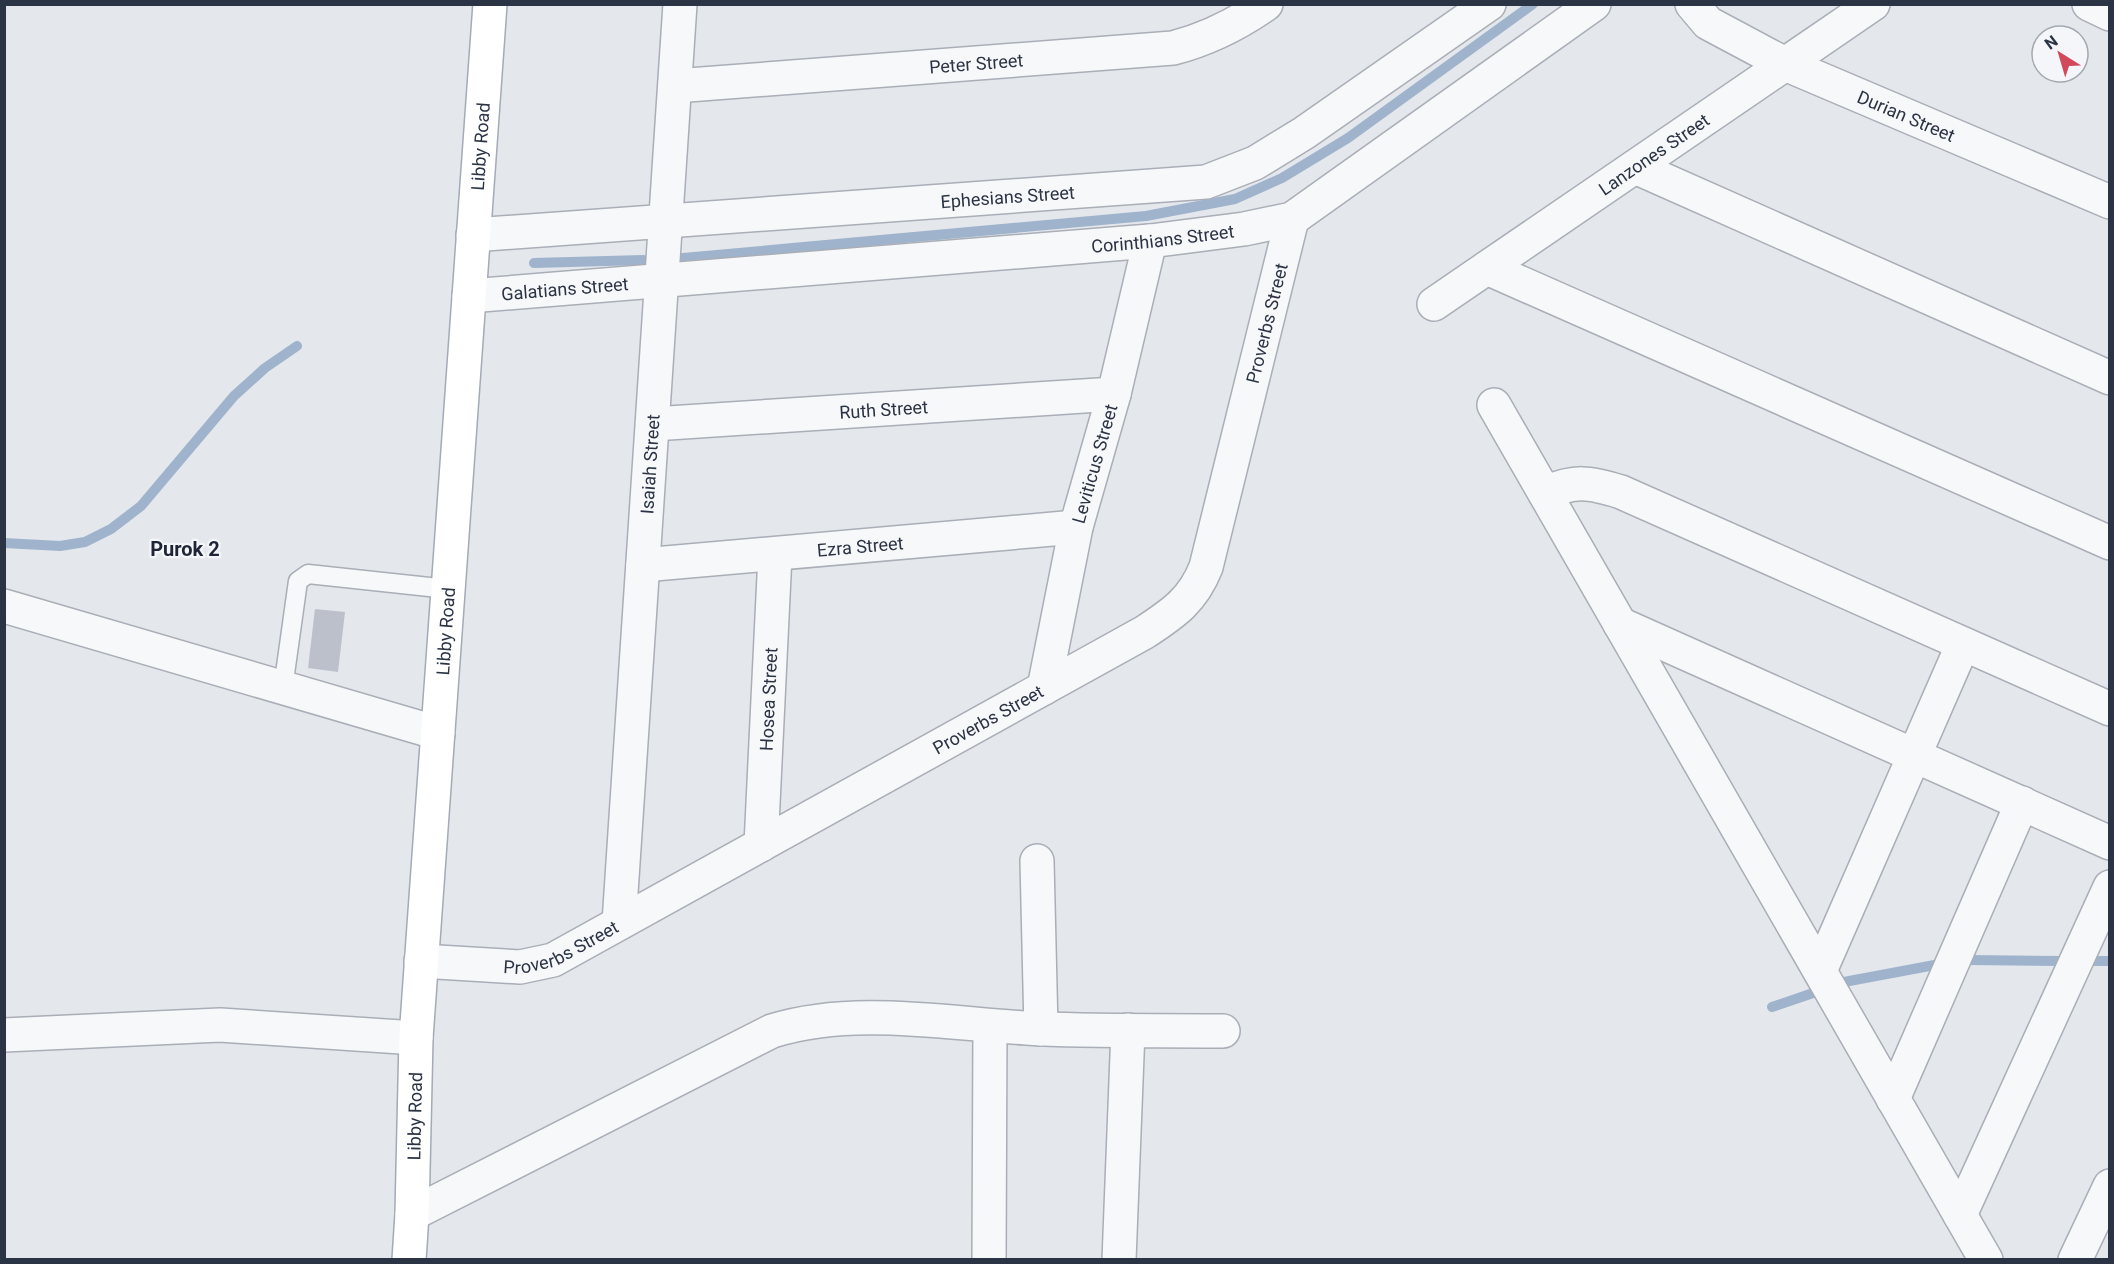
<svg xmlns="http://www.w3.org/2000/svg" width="2114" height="1264" font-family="Roboto,sans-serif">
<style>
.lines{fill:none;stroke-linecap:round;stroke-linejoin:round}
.stream{stroke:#9fb4cc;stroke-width:10}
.building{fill:#bbc0ca}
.service-casing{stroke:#a9aeb7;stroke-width:21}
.minor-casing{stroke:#a9aeb7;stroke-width:36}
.primary-casing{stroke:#a3abb8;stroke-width:36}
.service{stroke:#f7f8fa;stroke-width:18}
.minor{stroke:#f7f8fa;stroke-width:33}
.primary{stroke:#fff;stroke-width:33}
.labels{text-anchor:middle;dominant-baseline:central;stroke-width:4.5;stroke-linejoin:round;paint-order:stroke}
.street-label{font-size:18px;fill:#2b3445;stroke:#f4f6f9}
.neighbourhood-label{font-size:20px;font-weight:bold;fill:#1d2536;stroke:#f4f6f9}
</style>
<rect width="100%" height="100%" fill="#e4e7ec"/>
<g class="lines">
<g class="stream">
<path d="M683,258l463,-42 89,-17 47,-21 66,-40 185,-134"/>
<path d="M534,263l109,-3"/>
<path d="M4,543l56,3 25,-4 26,-13 30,-23 93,-110 31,-28 32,-22"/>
<path d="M1968,960l94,1"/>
<path d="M2085,961h25"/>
<path d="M1844,982l96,-18"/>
<path d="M1772,1007l44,-15"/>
</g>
</g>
<path class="building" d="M315,609l30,3 -7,60 -30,-4z"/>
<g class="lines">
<defs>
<path id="service" d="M283,688l15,-107 10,-7 140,15"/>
<g id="minor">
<path id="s1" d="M1692,4l16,19 77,41 325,138"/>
<path d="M2089,4l21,10"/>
<path id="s2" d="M675,86l498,-38c35,-9 63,-23 93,-44"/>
<path d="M1635,167l475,211"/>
<path id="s3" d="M473,235l733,-53 49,-19 49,-30 185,-129"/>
<path d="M1487,268l623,275"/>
<path id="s4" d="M469,296l681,-55 94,-12 48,-10 302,-215"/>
<path id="s5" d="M1434,304l439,-300"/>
<path d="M1494,405l492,855"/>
<path id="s6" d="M653,424l461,-30"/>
<path d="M1545,493c30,-13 44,-11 76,-1l489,217"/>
<path id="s7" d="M643,565l433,-38"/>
<path d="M4,606l434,127"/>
<path d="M1620,624l490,219"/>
<path id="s8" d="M1044,688l32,-161 38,-133 36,-153"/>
<path id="s9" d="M761,845l14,-290"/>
<path d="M1037,861l4,168"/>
<path id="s10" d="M619,923l61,-919"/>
<path id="s11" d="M421,961l99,6 33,-7 592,-328c29,-19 48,-32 61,-65l86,-348"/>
<path d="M1820,971l143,-327"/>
<path d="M4,1035l216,-10 196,13"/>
<path d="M1893,1099l129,-296"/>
<path d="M412,1214l360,-183c80,-25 171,-8 254,-3 66,4 131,2 197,3"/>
<path d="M1960,1215l150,-328"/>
<path d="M989,1260l1,-234"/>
<path d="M1119,1260l9,-230"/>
<path d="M2075,1260l35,-74"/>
</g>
<g id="primary">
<path id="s12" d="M409,1260l3,-46 4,-176 74,-1034"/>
</g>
</defs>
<use href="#service" class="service-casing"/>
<use href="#minor" class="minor-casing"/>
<use href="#primary" class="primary-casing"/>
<use href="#service" class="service"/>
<use href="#minor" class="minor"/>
<use href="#primary" class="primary"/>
</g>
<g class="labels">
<g class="street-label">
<text stroke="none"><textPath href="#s2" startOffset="302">Peter Street</textPath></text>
<text stroke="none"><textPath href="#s1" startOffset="244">Durian Street</textPath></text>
<text stroke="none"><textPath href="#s12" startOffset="1116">Libby Road</textPath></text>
<text stroke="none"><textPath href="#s5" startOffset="266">Lanzones Street</textPath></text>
<text stroke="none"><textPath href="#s3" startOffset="536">Ephesians Street</textPath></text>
<text stroke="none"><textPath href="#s4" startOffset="696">Corinthians Street</textPath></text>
<text stroke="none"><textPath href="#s4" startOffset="96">Galatians Street</textPath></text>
<text stroke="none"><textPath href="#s11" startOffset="1152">Proverbs Street</textPath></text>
<text stroke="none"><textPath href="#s6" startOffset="231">Ruth Street</textPath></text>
<text stroke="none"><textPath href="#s10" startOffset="460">Isaiah Street</textPath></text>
<text stroke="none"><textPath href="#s8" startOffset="230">Leviticus Street</textPath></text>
<text stroke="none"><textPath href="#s7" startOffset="218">Ezra Street</textPath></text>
<text stroke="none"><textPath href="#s12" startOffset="630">Libby Road</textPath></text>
<text stroke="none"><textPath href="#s9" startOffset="146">Hosea Street</textPath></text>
<text stroke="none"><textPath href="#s11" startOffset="630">Proverbs Street</textPath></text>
<text stroke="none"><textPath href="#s11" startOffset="144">Proverbs Street</textPath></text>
<text stroke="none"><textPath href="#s12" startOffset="144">Libby Road</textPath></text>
</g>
<g class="neighbourhood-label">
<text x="185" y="549">Purok 2</text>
</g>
</g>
<rect width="2114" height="1264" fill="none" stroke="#2b3445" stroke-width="12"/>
<g transform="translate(2060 54) rotate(323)"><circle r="28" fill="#f4f6f9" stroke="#a4a8b1" stroke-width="1.5"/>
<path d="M0-4.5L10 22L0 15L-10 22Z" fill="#d1495b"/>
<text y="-9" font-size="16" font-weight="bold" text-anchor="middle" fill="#2b3445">N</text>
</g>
</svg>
